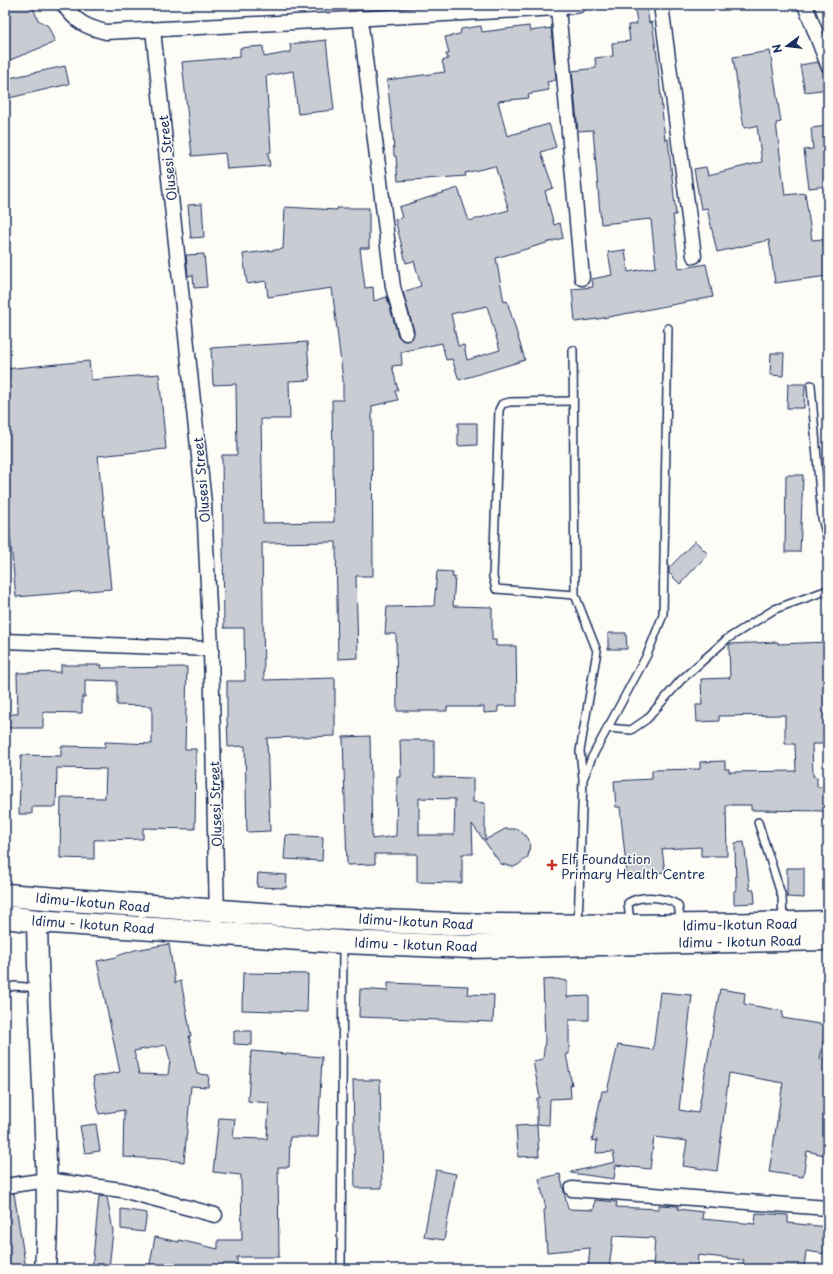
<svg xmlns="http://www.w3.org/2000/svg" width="833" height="1274" font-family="'Playpen Sans',sans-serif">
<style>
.building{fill:#c9ccd3;stroke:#1b2f5e;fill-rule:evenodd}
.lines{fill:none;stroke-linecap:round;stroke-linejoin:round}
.lane-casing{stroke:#1b2f5e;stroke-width:10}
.street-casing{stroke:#1b2f5e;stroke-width:17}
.secondary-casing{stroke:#1b2f5e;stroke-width:23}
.primary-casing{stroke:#1b2f5e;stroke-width:25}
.lane{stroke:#fdfcf7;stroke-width:7}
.street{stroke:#fdfcf7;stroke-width:14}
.secondary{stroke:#fdfcf7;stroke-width:20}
.primary{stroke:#fdfcf7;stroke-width:22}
.poi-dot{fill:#c8321e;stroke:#fdfcf7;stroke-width:1.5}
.labels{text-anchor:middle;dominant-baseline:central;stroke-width:3;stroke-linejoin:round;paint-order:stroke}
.street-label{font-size:13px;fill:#1b2f5e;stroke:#fdfcf7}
.poi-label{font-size:13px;fill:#1b2f5e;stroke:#fdfcf7;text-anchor:start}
</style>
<rect width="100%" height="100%" fill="#fdfcf7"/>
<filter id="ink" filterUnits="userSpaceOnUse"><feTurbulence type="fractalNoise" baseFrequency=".025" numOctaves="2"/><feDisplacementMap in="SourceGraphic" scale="8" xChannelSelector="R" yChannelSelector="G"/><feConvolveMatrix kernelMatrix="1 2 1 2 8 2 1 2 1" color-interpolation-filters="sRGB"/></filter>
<g filter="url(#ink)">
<g class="building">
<path d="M5,5h27l6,15 10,6 7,16 -50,20z"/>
<path d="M647,6l2,17 3,-1 5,34 8,84 3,-1 8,76h-3l6,54 27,-5 7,33 -115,22 -23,3 -3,-33 21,-2 -1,-8 20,-4 -4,-23 17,-2 3,22 28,-5 -5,-48 -50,5 -8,-94 -15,1 -6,-60 24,-3 -1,-10 18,-2 -1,-13 18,-2 -2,-16 9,-1 -2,-17z"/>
<path d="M481,26l1,6 47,-6 1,5 21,-3 5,52 -9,2 2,8 -17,3v1l-4,1 1,3 -31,3 9,35 42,-12 7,23 -15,5 12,36 -8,3 9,34 6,-2 3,15 -67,20 8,44 3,-1 18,59 -66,20 -7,-21 -6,1 -4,-17 -41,9 1,13 -10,1 6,24 -3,1 3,9 -26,6 1,170h-17l2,82 -20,1 -2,-117 -74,1 2,137 71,-2v58l-68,2 3,93 -23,1 -2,-86 -17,1 -1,-30v-36h18l-1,-53h-20l-2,-173h15l-1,-71 -23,1 -2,-37 96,-6 3,38 -21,1 1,38h-29l2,104 71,-1 -2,-122h11v-20l-11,-92 -64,9 -2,-16 -19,3 -4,-30 40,-5 2,-42 52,3v-2h32v40h-9l5,40 8,-1 1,14 13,-4 11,39 6,5 8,-2 2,-8 -11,-39 18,-6 -7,-25 -8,2 -11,-44 7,-1 -3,-11 59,-19 11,33 40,-11 -14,-44 -30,7 1,3 -68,5 -2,-25h-2l-1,-24 -6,-52 58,-8 -3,-11 6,-2 -2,-5h3l-4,-17 15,-3 1,-5zM487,306l13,44 -33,10 -3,-15 -6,1 -7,-32z"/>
<path d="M326,40l8,70 -36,4 -5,-43 -27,5 5,76 -3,1 2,13 -43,3 -2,-16 -33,3 -10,-94 58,-5v-9l23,-2 1,11 27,-5 -1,-8z"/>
<path d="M770,51l11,71 -5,1 9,72 20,-2 7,47 11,-1 5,37 -53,7 -6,-43 -52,12 -10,-44 -6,1 -7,-40 12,-2 2,8 54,-13 -5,-36 -13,2 -11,-71z"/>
<path d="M818,62l4,9 6,2v16l-23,3 -5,-27z"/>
<path d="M65,66l4,18 -64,15v-20z"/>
<path d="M828,126v60l-19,2 -5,-38 9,-1 -2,-21z"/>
<path d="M202,204l2,33 -13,1 -3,-33z"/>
<path d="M204,254l3,33 -13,1 -1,-13 -5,1 -2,-21z"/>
<path d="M771,353h13l-1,23 -13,-1z"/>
<path d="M89,361l2,19 68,-6 7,75 -68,7 13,133 -95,8 -11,-115v-113z"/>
<path d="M788,384h17l-1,24h-17z"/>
<path d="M458,423h19v22l-19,1z"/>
<path d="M786,475h17l-3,77h-15z"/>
<path d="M695,541l13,13 -28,30 -11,-11v-5z"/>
<path d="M437,571l16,1 -1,5h3l-2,29 39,1v33h4v6h20l1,60h-19v6l-14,1v-6h-37v4h-50l-1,-77h-11l2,-27 47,-1z"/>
<path d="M608,633h18l1,16h-19z"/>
<path d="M778,642v2l50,-2v102h-16l1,32 4,1v10h11v24l-77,-1v-5h-25l1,51h-26v-9l-39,2 3,23 -38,4 -7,-69h-4l-2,-26 38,-2v-9l48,-1v-7l25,-1v8h4v3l67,-1 -1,-27h-10v-29l-66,1v5l-22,1 -1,-17h6l-1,-26 29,-1 -1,-34z"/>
<path d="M61,665h41l-1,3 86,-1 -2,82h11l-1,80 -52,-1v11l-49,1v19l-34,-1 1,-61 44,1 1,-29 -49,-1 -1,39h-24v7h-13l2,-59 40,1v-10l44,1v-5l47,2v-38l-35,-1v-24l-32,-1v17h-3v16l-39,-1v16h-38v-14h13l-1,-41 44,-1z"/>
<path d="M370,736l2,103 24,-3 1,-59h4l-1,-37h34v37l39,1v24l12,1v37l20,-11h13l10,9 2,6 -2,13 -10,8 -5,2 -12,-3 -29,-40 1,30h-11v29l-45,-1v-28h-42v10l-28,1 -4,-128zM419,798l36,1 -1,36h-35z"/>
<path d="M286,835l37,2 -1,24 -38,-2z"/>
<path d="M744,842l6,48h4l1,13 -21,1v-13l2,-1 -1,-47z"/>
<path d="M787,868h17v30l-17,-1z"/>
<path d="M258,873l29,2 -1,13 -29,-1z"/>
<path d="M169,944l6,39 6,-2 10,55h-2l8,38 12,1 -1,12 -17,-1 -7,76 -23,-3 -38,-2 1,-47 -25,4 -6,-37 27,-5 -23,-111 20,-4v-1l18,-6zM166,1045l4,15 -2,15 -29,-1 -5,-23z"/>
<path d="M243,973l65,1 -1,38 -65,-2z"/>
<path d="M557,979l10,2v16l22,-1v24h-20v34h-3l6,31h-2l1,13 -21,1 -1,26 -12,-1v-26h3l-7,-37 10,-2 2,-18 -2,-61z"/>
<path d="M388,983l80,3 -1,8 27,1 -1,27 -134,-5 1,-28 28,2z"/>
<path d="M720,989l25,4 -1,11 39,7 -1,7 44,7 -6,34 8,1v96l-21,-5 -4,26 -34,-5 14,-89 -54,-10 -12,98 -34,-5 4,-25 -33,-4 -4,32 -34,-4 -2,14 -43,-6v-1l44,-10 -2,-10 -17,1 1,-13 -5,1 10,-50h5l11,-46 35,5 7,-58 32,3 -13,115 19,3z"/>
<path d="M234,1031h18v14l-18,-1z"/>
<path d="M251,1051l71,6 -4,80h-28l-1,30h-11l1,90h-42v12h-88l6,-32 24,5v-2l39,9v-9h24l-1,-65 -28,-3 6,-54 16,1 -2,19 34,1 2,-36 -21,-2z"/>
<path d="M353,1080h27l2,108h-27z"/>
<path d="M96,1124l4,27 -15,2 -5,-27z"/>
<path d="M537,1125l2,31 -21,1 -2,-31z"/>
<path d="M436,1170l20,4 -12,66 -20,-3z"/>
<path d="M560,1174l8,35 26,1 1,-10 22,2 -1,5 43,2v-4l19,1v3l25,3 -1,7 53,5 1,-11 32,2v8l40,4 -2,27 -20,-3 -2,18h-62l2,-9 -46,-5 -1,14h-44l2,-31 -42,-2 -4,33h-21l2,-21 -43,4 -3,-42 2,-1 -7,-30z"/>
<path d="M14,1193l12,76h-21v-75z"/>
<path d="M99,1196l8,1 6,34 -4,38h-17z"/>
<path d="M121,1209l26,4 -3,19 -23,-3z"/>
</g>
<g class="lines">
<defs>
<g id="lane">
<path d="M573,350l2,245 22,56 -17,100 3,28 -5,145"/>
<path d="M811,385l11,133 6,23"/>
<path d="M573,401l-63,1 -8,2 -3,6 -6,167 3,12 79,6"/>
<path d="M607,728l24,2 16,-11 34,-39 46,-41 48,-30 53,-19"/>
<path d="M584,777l8,-20 55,-102 16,-40 5,-287"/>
<path d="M758,822l24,75 1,24"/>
<path d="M630,923l-2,-20c14,-9 37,-6 50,2l3,18"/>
<path d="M5,989l9,-3 24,2"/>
<path d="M341,1269l2,-326"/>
</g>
<g id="street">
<path d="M64,5c12,17 22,22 42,27l452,-24 21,-3"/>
<path d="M661,5l33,251"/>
<path d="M805,5l23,60"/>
<path d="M558,8l24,270"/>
<path d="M360,18l33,269 13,46"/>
<path d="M153,30l51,473 7,146 6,269"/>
<path d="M5,641l206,8"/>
<path d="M5,1186l42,-6 75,10 93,25"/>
<path d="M572,1189l256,19"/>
</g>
<path id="secondary" d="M37,921c1,62 4,124 7,186 2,54 5,108 1,162"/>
<g id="primary">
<path d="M5,895c150,11 300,24 450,29 125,3 249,2 373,-2"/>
<path d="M5,917l32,4 306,21 127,5 358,-8"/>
</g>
</defs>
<use href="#lane" class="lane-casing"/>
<use href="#street" class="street-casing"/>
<use href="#secondary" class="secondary-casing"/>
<use href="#primary" class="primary-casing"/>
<use href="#lane" class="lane"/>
<use href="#street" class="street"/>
<use href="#secondary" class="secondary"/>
<use href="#primary" class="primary"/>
</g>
</g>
<path class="poi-dot" d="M550 859h4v4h4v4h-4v4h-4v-4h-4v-4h4z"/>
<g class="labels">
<g class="street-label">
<text transform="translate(167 158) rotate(-96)">Olusesi Street</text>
<text transform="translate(201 480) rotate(-95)">Olusesi Street</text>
<text transform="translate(215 804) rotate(-92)">Olusesi Street</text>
<text transform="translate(93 902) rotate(5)">Idimu-Ikotun Road</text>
<text transform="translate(416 921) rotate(3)">Idimu-Ikotun Road</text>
<text transform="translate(93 924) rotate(4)">Idimu - Ikotun Road</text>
<text transform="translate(740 924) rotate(-1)">Idimu-Ikotun Road</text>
<text transform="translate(740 941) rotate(-1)">Idimu - Ikotun Road</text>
<text transform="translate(416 944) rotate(2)">Idimu - Ikotun Road</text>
</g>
<g class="poi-label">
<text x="561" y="858">Elf Foundation<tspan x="561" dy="15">Primary Health Centre</tspan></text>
</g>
</g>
<rect width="833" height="1274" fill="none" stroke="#fdfcf7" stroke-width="20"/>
<rect x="10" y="10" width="813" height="1254" fill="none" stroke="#1b2f5e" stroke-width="1.5" filter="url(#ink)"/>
<g transform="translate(787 46) rotate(255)" stroke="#fdfcf7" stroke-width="3" paint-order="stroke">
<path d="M0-3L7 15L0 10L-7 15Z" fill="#1b2f5e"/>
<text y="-6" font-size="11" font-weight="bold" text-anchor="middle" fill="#1b2f5e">N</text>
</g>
</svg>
